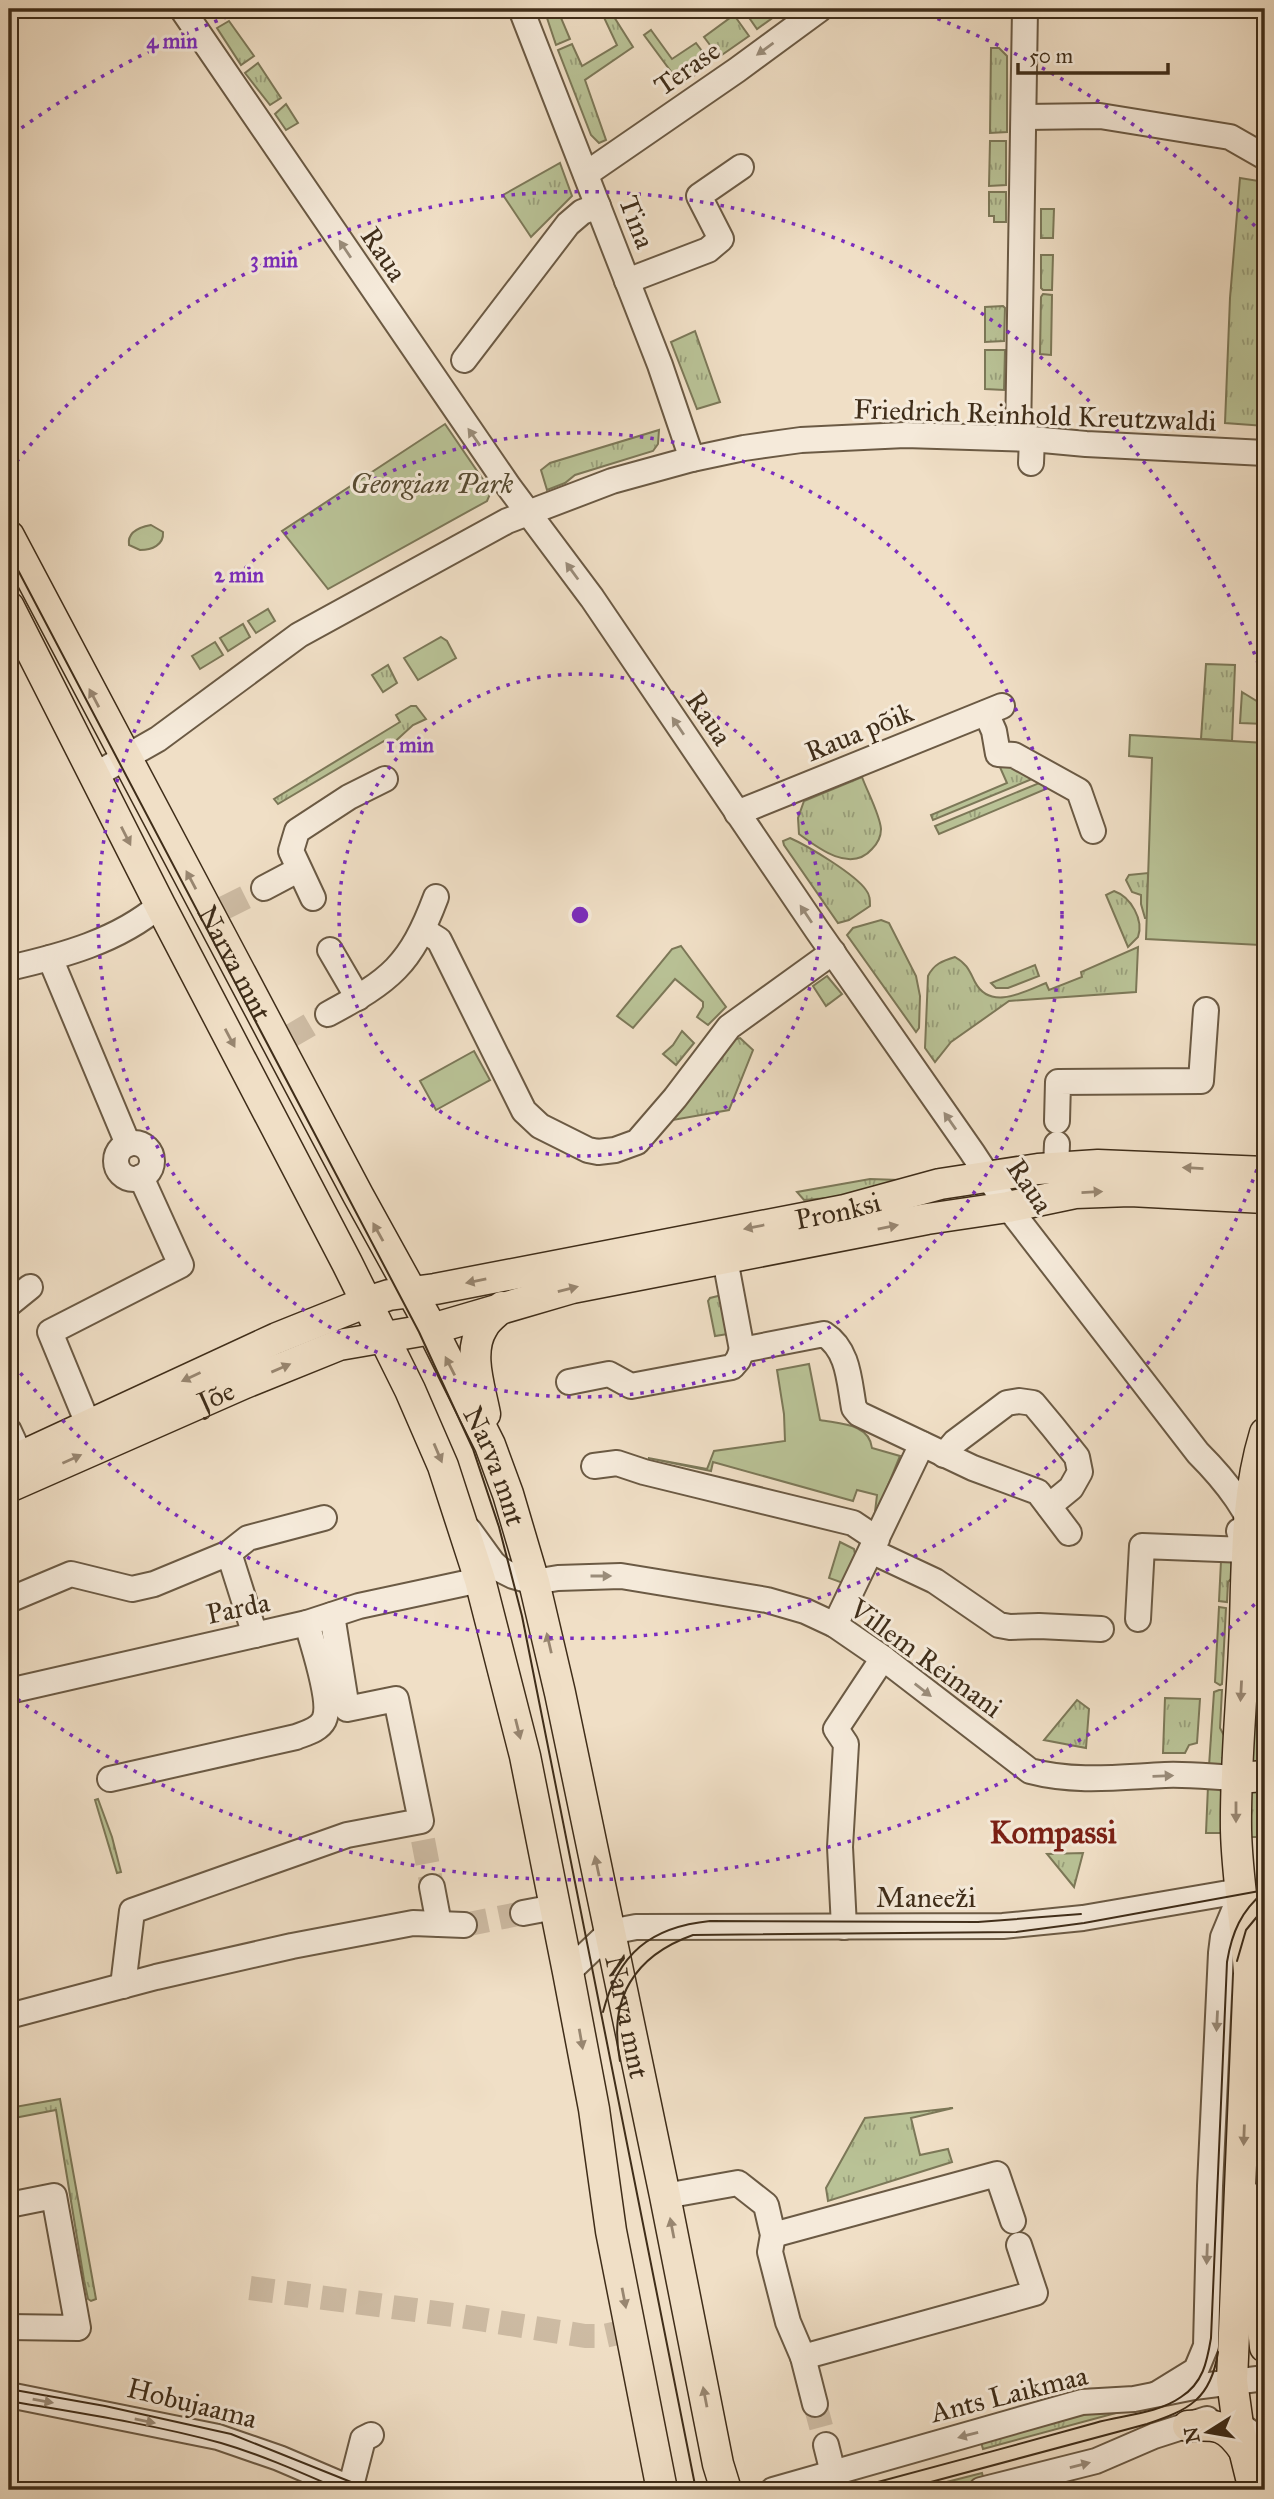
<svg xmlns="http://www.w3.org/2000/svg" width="1274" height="2499" font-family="'IM FELL Great Primer',serif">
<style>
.grass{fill:url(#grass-tufts);stroke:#7c7858;stroke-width:2}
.green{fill:#b9c296;stroke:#7c7858;stroke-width:2}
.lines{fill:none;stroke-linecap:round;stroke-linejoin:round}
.minor-tunnel{stroke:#cdbba3;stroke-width:24;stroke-dasharray:24 12;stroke-linecap:butt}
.minor-casing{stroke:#6b5a44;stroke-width:28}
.major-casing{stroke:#3f2d19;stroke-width:33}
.minor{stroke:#f5eada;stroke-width:24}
.major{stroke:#f0dfc6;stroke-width:30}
.tram{stroke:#3f2d19;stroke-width:2}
.oneway{fill:#9a8c7a}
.oneway2{fill:#988670}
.ring{fill:none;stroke:#7b2cbf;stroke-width:3.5;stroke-dasharray:3.5 7}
.labels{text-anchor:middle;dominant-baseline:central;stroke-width:6;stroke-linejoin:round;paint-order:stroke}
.street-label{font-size:28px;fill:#3f2d19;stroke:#f5eada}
.park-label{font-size:28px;font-style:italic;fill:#574b32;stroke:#f5eada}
.quarter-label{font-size:32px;font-weight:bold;fill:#7a1f14;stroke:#f5eada}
.centre{fill:#7b2cbf;stroke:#f5eada;stroke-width:3.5}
.ring-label{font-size:21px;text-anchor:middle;font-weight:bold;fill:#7b2cbf;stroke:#f5eada;stroke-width:6;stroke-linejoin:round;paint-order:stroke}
</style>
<defs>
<pattern id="grass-tufts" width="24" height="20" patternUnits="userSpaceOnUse" patternTransform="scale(1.75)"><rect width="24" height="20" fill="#b9c296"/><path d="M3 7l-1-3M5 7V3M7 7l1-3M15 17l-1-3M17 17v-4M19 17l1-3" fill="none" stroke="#989e7a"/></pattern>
</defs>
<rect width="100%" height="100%" fill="#f0dfc6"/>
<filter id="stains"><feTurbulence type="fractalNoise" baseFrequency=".00286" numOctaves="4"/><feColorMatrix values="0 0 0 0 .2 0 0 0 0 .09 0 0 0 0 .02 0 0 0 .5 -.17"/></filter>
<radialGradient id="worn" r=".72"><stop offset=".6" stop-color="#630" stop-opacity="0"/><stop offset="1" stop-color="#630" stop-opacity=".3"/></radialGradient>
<g class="grass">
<path d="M554,9h22l-15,9 9,21 -14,6 -9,-27z"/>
<path d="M600,9h9l24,38 -48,33 21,60 -7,3 -8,-8 -33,-85 14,-6 10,22 35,-21z"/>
<path d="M743,9h42l-28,20z"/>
<path d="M734,15l15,21 -30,21 -15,-20z"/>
<path d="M229,21l25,35 -13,9 -24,-37z"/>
<path d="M651,30l21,29 24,-16 15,20 -30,22 -37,-50z"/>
<path d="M991,48h8l8,8v76l-17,1z"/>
<path d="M258,63l23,35 -11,7 -25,-32z"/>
<path d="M286,104l12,19 -12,7 -11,-16z"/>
<path d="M990,141h16v44l-17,1z"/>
<path d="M560,163l12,33 -41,41 -28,-42z"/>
<path d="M1240,178l25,4v244l-40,-3 5,-125z"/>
<path d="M989,192h17v30h-12v-6h-5z"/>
<path d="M1041,209h13l-1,29h-12z"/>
<path d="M1041,255h12l-1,35h-9l-2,-2z"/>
<path d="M1043,294l9,1 -1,60 -11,-1 1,-57z"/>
<path d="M1003,306l2,2 -1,33 -19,1v-35z"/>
<path d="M695,331l25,71 -23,7 -26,-67z"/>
<path d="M985,350h20l-1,40 -19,-1z"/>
<path d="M659,430l-1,14 -5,7 -78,24 -10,8 -18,7 -6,-20 9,-7z"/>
<path d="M1206,664l29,1 -3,76 -31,-2z"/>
<path d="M388,665l9,18 -14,9 -11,-17z"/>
<path d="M1242,692l18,11 4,-9 1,1v29l-25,-1z"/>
<path d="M411,706h5l10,13 -13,6 -24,22 -5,-6 -106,63 -4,-5 126,-77 -4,-7z"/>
<path d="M1006,762l31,15 -104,43 -2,-5 76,-32 -8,-18z"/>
<path d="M862,777c5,14 18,38 19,52 0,7 -4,15 -9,20 -21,24 -53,0 -73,-15l-1,-16 6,-17z"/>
<path d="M1044,781l9,5 -114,48 -4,-8z"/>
<path d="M1265,832v114l-5,-1z"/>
<path d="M790,838c18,8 65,36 76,52 4,5 4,10 4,16l-21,14 -11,3 -54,-78 -1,-4z"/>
<path d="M1148,873l-1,45h-2l-4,-14v-9l-9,-3 -6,-12 3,-5z"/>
<path d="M1114,891c17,6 30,29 24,46l-10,10 -22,-52z"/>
<path d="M881,920l8,3 27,53 4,20 -1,32 -3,4 -69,-97 6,-7z"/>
<path d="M1138,947l-2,45 -127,9 -58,41 -16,20 -10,-14 3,-72c6,-12 14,-15 27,-19 12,7 14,13 20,25 15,29 49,10 71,1l3,7 33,-13 -1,-5z"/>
<path d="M1035,965l4,11 -31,12h-12l-5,-5z"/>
<path d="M827,976l15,18 -16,12 -13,-20z"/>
<path d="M682,1031l12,12 -18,22 -13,-11 10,-9z"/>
<path d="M740,1038l13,12 -24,60 -56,10 -2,-2 62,-78z"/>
<path d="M870,1179l29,1v3l-47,13 -48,4 -7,-8z"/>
<path d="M722,1295l6,39 -13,2 -7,-35 2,-3z"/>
<path d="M1221,1561l12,1 3,12 -8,8 -1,20 -8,-1z"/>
<path d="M1219,1607l7,1 -4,76 -2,1 -5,-3z"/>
<path d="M1265,1619v141l-4,6 -10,3 7,-141 3,-7z"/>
<path d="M1219,1690h3l-2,38 7,13 -3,22 -3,3h-12l5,-74z"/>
<path d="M1165,1698l35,1 -3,44 -8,2 -4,8h-22z"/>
<path d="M1077,1700l12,9 -3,39 -42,-8z"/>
<path d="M1208,1786l11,3 4,5 -1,39h-16z"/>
<path d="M1265,1788v49h-15v-46z"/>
<path d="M98,1799l14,38 9,35 -4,1 -22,-73z"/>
<path d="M1083,1853l-9,34 -27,-33z"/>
<path d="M1233,1956l7,2 -10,369 -13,1z"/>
<path d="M60,2099l36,200 -5,2 -3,-2 -4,-19 -28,-170 -47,9v-11z"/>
<path d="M953,2108l-42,10 9,37 28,-6 4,13 -124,39 -2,-13 39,-70z"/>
<path d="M1116,2409v4l-133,36 -3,-10 102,-27z"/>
<path d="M982,2473l3,11 -24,6h-46z"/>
</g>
<g class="green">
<path d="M445,424l43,63 2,7 -3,7 -159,88 -46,-58z"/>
<path d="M151,525l12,7c1,13 -11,18 -23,18l-11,-5c-2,-13 11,-18 22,-20z"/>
<path d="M268,609l7,12 -19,12 -8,-12z"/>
<path d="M243,624l7,13 -22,14 -8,-13z"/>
<path d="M441,637l6,4 9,17 -38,22 -14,-22z"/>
<path d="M215,642l8,13 -23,14 -8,-13z"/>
<path d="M1130,735l135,8v89l-5,113 -114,-6 6,-181 -23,-2z"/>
<path d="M681,946l45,61 -18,18 -11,-8 6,-10v-5l-28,-23 -42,49 -16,-12 55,-67z"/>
<path d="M474,1051l16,29 -54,30 -16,-29z"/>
<path d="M809,1364l11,56c19,4 49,3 52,28l28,8 -26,64 3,-25 -20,-5 -4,11 -140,-39 -2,9 -63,-13 59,11 7,-18 71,-10 -1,-27 -7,-44z"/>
<path d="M840,1542l14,7 1,5 -12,29 -14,-5z"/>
</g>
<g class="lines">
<g class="minor-tunnel">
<path d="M224,908l40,-20"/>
<path d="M289,1037l39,-23"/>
<path d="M423,1840l9,47"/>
<path d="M464,1925l59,-12"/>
<path d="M250,2288l210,28 125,20h19l27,-6"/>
<path d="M815,2404l11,41"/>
</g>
<defs>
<g id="minor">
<path d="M182,9l327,478 83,111 225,332 155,222 36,55 190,246c32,32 49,57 67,99"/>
<path d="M521,9l139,356 32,94"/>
<path d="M1024,117l76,-1 130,21 35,20"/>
<path d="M586,174l151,-104 83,-61"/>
<path d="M627,281l81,-31 13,-11 -22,-43 42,-29"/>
<path d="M464,360l104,-136 14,-12 16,-6"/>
<path d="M1018,438l7,-429"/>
<path d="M1031,463l1,-24"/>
<path d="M986,713l8,18 4,23 16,1 65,36 14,40"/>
<path d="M95,775l63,-36 141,-104 208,-114 105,-40 80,-22 52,-11 57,-8 104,-5 127,4 54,5 179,9"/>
<path d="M737,813l265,-107"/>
<path d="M264,888l34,-18"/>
<path d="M313,898l-22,-47 6,-20 52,-34 36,-18"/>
<path d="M431,935l8,5 85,171 16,15 48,24 10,2 17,-2 22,-8 38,-44 54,-71 104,-75"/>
<path d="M330,950l28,48"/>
<path d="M50,958l78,186"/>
<path d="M9,968c53,-12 109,-27 151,-63"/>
<path d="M328,1014c63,-34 82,-48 108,-117"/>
<path d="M1057,1121l1,-39 143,-1 5,-71"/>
<circle cx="134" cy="1161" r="18"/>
<path d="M1056,1167l1,-23"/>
<path d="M725,1259l17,91 82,-16c25,16 25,47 30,74l5,6 114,54 65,24 31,41"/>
<path d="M9,1304l21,-17"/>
<path d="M569,1382l40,-8 22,12 101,-19 6,-7 4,-10"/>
<path d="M88,1424l-38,-92 131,-67 -40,-88"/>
<path d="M9,1431l12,26"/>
<path d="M944,1455l11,-13 52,-39 12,-2 14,2 20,24 24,30 3,15 -9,16 -22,18"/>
<path d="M594,1466l23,-3 27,9 209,51 24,16"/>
<path d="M469,1530l24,33 8,7 12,6 21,6 24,-4 63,-2 146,24 38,11 30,14 48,33 147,113c45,12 90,6 135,4 24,-1 48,2 72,3"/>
<path d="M871,1551l64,30 64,44 11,2 29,-1 62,3"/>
<path d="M229,1553l19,-15 76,-20"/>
<path d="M9,1600l62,-26 61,15 22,-5 75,-31 26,82"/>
<path d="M1138,1619l4,-73 104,4 -7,-19"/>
<path d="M835,1625l87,-181"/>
<path d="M9,1691l298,-68 52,-17 121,-26"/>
<path d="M110,1779l186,-42c10,-4 23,-7 28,-17 9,-19 -12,-76 -17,-97"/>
<path d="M432,1887l7,37"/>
<path d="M523,1913l32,-6"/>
<path d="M844,1927l-4,-80 6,-103 -10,-15 47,-71"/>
<path d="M568,1972l42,-40 26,-5 367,-1 80,-8 157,-27"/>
<path d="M123,1986l9,-75 215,-76 74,-14 -25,-122 -49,10 -15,-94"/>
<path d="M9,2016l147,-39 136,-31 121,-23 51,2"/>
<path d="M665,2196l73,-13 28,22 7,30 -3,17 18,70 15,35 232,-64 -16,-48"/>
<path d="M9,2205l45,-9 24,132 -69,-1"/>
<path d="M773,2235l224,-61 16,47"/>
<path d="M803,2357l12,47"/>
<path d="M1157,2394l39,-24 10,-24 4,-160 11,-233 2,-16 17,-41"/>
<path d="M9,2395l209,42 61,21 75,32"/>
<path d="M1228,2425c21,0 28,12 37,29"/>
<path d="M826,2445l7,28"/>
<path d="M354,2490l-2,-8 11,-43 8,-4"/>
<path d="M773,2490l309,-88 52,-3 60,-12 71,-9"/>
<path d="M981,2490l115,-29 58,-25 53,-17"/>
</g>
<g id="major">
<path id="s1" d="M9,536l349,659 74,134 58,116 18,49 26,88 26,111 105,503 53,268 8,26"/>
<path d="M9,607l151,298 187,358 63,127 33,76 37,114 45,176 43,216 26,137 17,122 51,259"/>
<path d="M485,1414c-5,-27 -18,-62 -2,-87 4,-8 13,-14 19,-20"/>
<path id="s2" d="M9,1462l268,-124 90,-36 22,-7 46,-6 410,-79 95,-26 98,-15 60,-4 167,7"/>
<path id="s3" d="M9,1487l236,-104 94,-38 93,-16 140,-41 355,-69 81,-12 67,-14 55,-2 135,7"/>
<path d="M1237,1778l28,-2"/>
<path d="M1265,2196l-4,113 4,38"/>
<path d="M1188,2426c29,-2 39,-1 56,24"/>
<path d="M1254,2490l-16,-65 -6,-44 17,-408c-3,-48 -12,-95 -13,-143 -1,-69 7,-138 9,-207 2,-64 1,-128 20,-190"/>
</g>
</defs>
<use href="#minor" class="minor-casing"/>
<use href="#major" class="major-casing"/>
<use href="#minor" class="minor"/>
<use href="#major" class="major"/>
<g class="tram">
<path d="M9,553l410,779 54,117 26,78 23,89 174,874"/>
<path d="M1237,1961l9,-31 19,-23"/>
<path d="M603,2012c15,-58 47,-85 107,-91l268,1 103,-8"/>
<path d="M620,2061c-12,-62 14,-105 73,-126l323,-3 68,-9 181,-33"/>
<path d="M9,2389l96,17 126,28 140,56"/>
<path d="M9,2401c70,12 143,23 212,42 41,12 81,30 120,47"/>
<path d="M848,2490c82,-22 165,-44 247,-67 28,-8 62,-9 86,-26 22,-14 26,-35 30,-59l16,-376c5,-30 14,-51 38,-71"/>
<path d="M901,2490l246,-66c42,-14 64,-25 71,-72"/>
</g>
</g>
<defs><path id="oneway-solid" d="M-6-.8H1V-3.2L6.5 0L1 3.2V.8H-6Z" transform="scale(1.75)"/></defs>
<g class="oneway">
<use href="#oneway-solid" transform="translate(765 49) rotate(144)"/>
<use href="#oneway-solid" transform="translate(345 249) rotate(-124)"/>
<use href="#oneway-solid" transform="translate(474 437) rotate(-125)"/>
<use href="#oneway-solid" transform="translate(572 571) rotate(-126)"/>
<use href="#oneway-solid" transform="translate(678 726) rotate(-124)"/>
<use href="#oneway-solid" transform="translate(806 914) rotate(-124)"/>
<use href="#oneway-solid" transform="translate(950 1121) rotate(-125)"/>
<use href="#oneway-solid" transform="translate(601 1576)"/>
<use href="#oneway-solid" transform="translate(923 1690) rotate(38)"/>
<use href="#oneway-solid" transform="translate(1163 1776) rotate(-2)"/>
<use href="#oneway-solid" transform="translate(1217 2021) rotate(93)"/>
<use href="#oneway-solid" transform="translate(1207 2254) rotate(92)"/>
<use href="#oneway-solid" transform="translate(43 2401) rotate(10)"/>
<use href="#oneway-solid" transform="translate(145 2421) rotate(11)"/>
<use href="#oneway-solid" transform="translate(968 2435) rotate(165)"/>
<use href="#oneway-solid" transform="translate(1080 2465) rotate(-14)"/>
</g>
<g class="oneway2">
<use href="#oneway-solid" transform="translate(94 698) rotate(-118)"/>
<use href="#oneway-solid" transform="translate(126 836) rotate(63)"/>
<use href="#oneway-solid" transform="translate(191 880) rotate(-118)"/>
<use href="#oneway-solid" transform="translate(230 1038) rotate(62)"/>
<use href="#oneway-solid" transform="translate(1193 1168) rotate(-177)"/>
<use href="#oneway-solid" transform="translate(1092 1192) rotate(-3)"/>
<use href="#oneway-solid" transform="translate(754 1227) rotate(169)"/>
<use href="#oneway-solid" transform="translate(888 1227) rotate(-11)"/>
<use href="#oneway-solid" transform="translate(378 1232) rotate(-119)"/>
<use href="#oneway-solid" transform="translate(476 1281) rotate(169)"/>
<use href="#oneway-solid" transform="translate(568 1289) rotate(-14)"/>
<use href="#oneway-solid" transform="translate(450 1366) rotate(-117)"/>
<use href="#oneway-solid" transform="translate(281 1368) rotate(-23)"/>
<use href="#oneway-solid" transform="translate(191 1377) rotate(155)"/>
<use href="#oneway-solid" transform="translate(438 1453) rotate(67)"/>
<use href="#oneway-solid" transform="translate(72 1459) rotate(-24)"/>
<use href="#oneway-solid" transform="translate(549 1643) rotate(-103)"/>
<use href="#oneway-solid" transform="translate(1241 1691) rotate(93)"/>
<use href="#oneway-solid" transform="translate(518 1729) rotate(76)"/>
<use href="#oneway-solid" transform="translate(1236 1812) rotate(90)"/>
<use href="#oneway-solid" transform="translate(597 1866) rotate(-102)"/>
<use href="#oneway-solid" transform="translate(581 2039) rotate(80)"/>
<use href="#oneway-solid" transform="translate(1244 2135) rotate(92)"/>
<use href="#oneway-solid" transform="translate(672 2228) rotate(-101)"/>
<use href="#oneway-solid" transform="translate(624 2298) rotate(79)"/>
<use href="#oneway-solid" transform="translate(705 2397) rotate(-101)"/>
</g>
<g class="ring">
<circle cx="580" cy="915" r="241"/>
<circle cx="580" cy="915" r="482"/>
<path d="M1264 1150A723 723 0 0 1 10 1360M10 470A723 723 0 0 1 1264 680"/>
<path d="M1262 1597A965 965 0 0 1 13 1696M13 134A965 965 0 0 1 242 11M918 11A965 965 0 0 1 1262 233"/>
</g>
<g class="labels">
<g class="street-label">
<text transform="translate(687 68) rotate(-35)">Terase</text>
<text transform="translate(637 222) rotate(69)">Tina</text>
<text transform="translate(384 254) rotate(56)">Raua</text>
<text transform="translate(1035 415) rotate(2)">Friedrich Reinhold Kreutzwaldi</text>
<text transform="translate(709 718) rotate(56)">Raua</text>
<text transform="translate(859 732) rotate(-22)">Raua põik</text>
<text stroke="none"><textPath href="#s1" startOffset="483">Narva mnt</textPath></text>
<text transform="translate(1030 1186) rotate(56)">Raua</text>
<text stroke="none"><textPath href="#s2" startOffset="872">Pronksi</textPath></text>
<text stroke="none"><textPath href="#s3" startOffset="226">Jõe</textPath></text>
<text stroke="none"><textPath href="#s1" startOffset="1050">Narva mnt</textPath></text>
<text transform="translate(238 1608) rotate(-12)">Parda</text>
<text transform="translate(926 1658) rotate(36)">Villem Reimani</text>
<text x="926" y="1897">Maneeži</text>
<text stroke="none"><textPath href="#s1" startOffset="1617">Narva mnt</textPath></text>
<text transform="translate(1009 2394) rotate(-14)">Ants Laikmaa</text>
<text transform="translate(192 2403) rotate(14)">Hobujaama</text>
</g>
<g class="park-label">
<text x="432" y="483">Georgian Park</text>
</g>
<g class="quarter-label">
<text x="1053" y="1832">Kompassi</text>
</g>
</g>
<circle cx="580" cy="915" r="10" class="centre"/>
<g class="ring-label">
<text x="172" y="48">4 min</text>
<text x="274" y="267">3 min</text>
<text x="239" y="582">2 min</text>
<text x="410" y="752">1 min</text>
</g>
<rect width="1274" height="2499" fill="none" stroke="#f0dfc6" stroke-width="35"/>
<rect x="10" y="10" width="1253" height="2478" fill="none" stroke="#3f2d19" stroke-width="3.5"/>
<rect x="18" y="18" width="1239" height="2464" fill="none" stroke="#3f2d19" stroke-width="2"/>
<g transform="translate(1208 2432) rotate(259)" stroke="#f5eada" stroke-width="5" paint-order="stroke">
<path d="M0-5L12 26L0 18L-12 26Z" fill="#3f2d19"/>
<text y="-10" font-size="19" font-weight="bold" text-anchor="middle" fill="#3f2d19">N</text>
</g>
<path d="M1018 63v10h150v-10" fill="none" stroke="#3f2d19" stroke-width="3.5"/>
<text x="1029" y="63" font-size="21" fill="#3f2d19" stroke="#f5eada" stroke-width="5" paint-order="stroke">50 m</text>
<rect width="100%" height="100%" filter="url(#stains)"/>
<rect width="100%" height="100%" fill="url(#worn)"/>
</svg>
